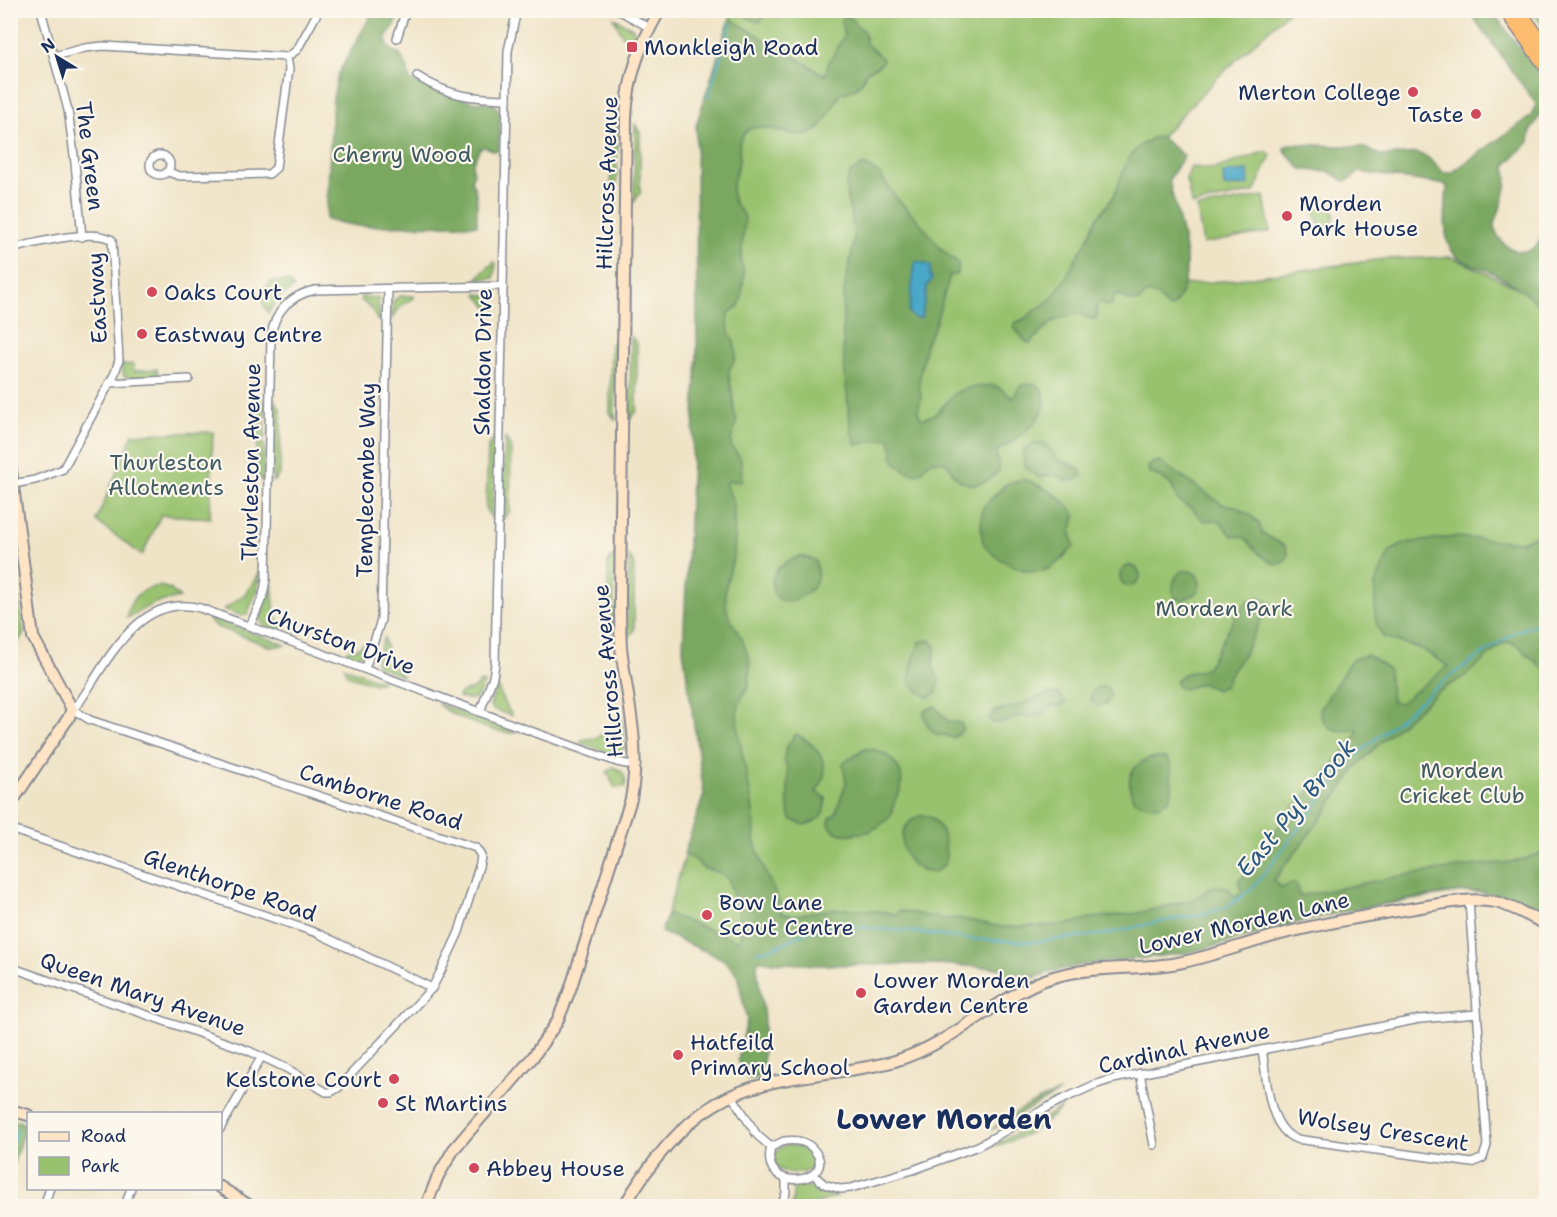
<svg xmlns="http://www.w3.org/2000/svg" width="1557" height="1217" font-family="'Shantell Sans',sans-serif">
<style>
.green{fill:#99c26e;stroke:#5a7866;stroke-width:1.5}
.forest{fill:#7aa861;stroke:#4a6c60;stroke-width:1.5}
.water{fill:#48a8c7;stroke:#326c92;stroke-width:1.5}
.lines{fill:none;stroke-linecap:round;stroke-linejoin:round}
.stream{stroke:#48a8c7;stroke-width:2}
.street-casing{stroke:#868a92;stroke-width:10}
.secondary-casing{stroke:#868a92;stroke-width:14}
.highway-casing{stroke:#868a92;stroke-width:15}
.street{stroke:#fff;stroke-width:7}
.secondary{stroke:#ffe4c6;stroke-width:10}
.highway{stroke:#febc71;stroke-width:12}
.poi-dot{fill:#d1495b;stroke:#fbf7ec;stroke-width:2}
.labels{text-anchor:middle;dominant-baseline:central;stroke-width:4.5;stroke-linejoin:round;paint-order:stroke}
.poi-label{font-size:22px;fill:#1b2f5e;stroke:#fbf7ec;text-anchor:start}
.park-label{font-size:22px;fill:#415b63;stroke:#fbf7ec}
.street-label{font-size:22px;fill:#1b2f5e;stroke:#fbf7ec}
.water-label{font-size:24px;font-style:italic;fill:#2b5983;stroke:#fbf7ec}
.district-label{font-size:28px;font-weight:bold;fill:#1b2f5e;stroke:#fbf7ec}
</style>
<rect width="100%" height="100%" fill="#fbf7ec"/>
<filter id="ink" filterUnits="userSpaceOnUse"><feTurbulence type="fractalNoise" baseFrequency=".0167" numOctaves="2"/><feDisplacementMap in="SourceGraphic" scale="12" xChannelSelector="R" yChannelSelector="G"/><feConvolveMatrix kernelMatrix="1 2 1 2 8 2 1 2 1" color-interpolation-filters="sRGB"/></filter>
<filter id="wash" filterUnits="userSpaceOnUse"><feTurbulence type="fractalNoise" baseFrequency=".008" numOctaves="4" result="noise"/><feDisplacementMap in="SourceGraphic" scale="24" xChannelSelector="R" yChannelSelector="G"/><feGaussianBlur stdDeviation="1.35" result="paint"/><feColorMatrix in="noise" values="0 0 0 0 0 0 0 0 0 0 0 0 0 0 0 0 0 1.4 0 .05"/><feComposite in="paint" operator="in"/></filter>
<g filter="url(#wash)">
<rect width="100%" height="100%" fill="#f0e4c7"/>
<g class="green">
<path d="M733,11h556l-72,67 -55,58 -104,177 79,-23 93,-10 154,-21 68,-2 94,44v614l-54,-22 -31,-1 -463,75 -61,-4 -181,-2 -90,-44 39,-123 25,-775z"/>
<path d="M1532,11h14v19z"/>
<path d="M614,18l20,11v5l-3,8 -9,-7z"/>
<path d="M635,124l5,8v61l-6,9z"/>
<path d="M617,127h1l-2,78 -5,-9v-61z"/>
<path d="M1266,151l5,4 -17,37 -62,13 -6,-26 5,-12 23,2z"/>
<path d="M1264,196l6,36 -67,12 -6,-36z"/>
<path d="M1319,198h5c11,8 15,19 4,29l-7,-1c-5,-7 -7,-15 -6,-24z"/>
<path d="M494,262l2,1 -2,15 -18,1z"/>
<path d="M272,281l17,1 5,6 -14,9 -12,16 -5,-10v-13z"/>
<path d="M478,294l15,2 1,18 -17,-19z"/>
<path d="M400,296h14v2l-12,7 -10,13 1,-17z"/>
<path d="M361,297l17,1 2,23 -3,-1 -5,-10 -11,-10z"/>
<path d="M631,336l6,8v67l-7,8z"/>
<path d="M617,337l-2,83 -5,-8 1,-67z"/>
<path d="M133,364l1,7 23,-2 1,7 -30,2 -4,-2 -3,-11z"/>
<path d="M265,400v38l-7,1v-31z"/>
<path d="M275,401l6,9 -1,64 -7,8z"/>
<path d="M213,432l-3,86 -49,-3 -19,40 -46,-34 37,-87z"/>
<path d="M494,438h1l-3,81 -6,-9 2,-64z"/>
<path d="M505,438l6,9 -1,64 -7,8z"/>
<path d="M257,443l7,1 -1,39 -5,-8z"/>
<path d="M615,554l-2,83 -5,-8v-67z"/>
<path d="M629,556l5,8v67l-7,8z"/>
<path d="M259,574l-1,15 -11,25 -5,2 -18,-7 21,-15z"/>
<path d="M272,583l3,32 10,18 -22,-8 -3,-5z"/>
<path d="M160,586l10,3 10,9 -26,5 -27,15c1,-19 14,-30 33,-32z"/>
<path d="M11,596h7l6,37 -13,20z"/>
<path d="M205,616l81,29 -14,2 -57,-21z"/>
<path d="M384,638l4,17 14,21 -26,-11v-6z"/>
<path d="M364,644l3,1c-6,13 -10,14 -23,9l2,-3 10,-2z"/>
<path d="M344,667l38,14 -8,3 -27,-9z"/>
<path d="M480,682l4,1c-7,16 -8,20 -26,14l2,-4 13,-4z"/>
<path d="M497,684l5,14 9,16v2l-19,-7 -2,-3z"/>
<path d="M437,703l79,29c-14,5 -68,-17 -79,-29z"/>
<path d="M621,716l4,30 -6,8h-8l-31,-11 1,-3 14,-2 9,-4z"/>
<path d="M613,767c10,3 14,11 12,20l-10,1 -8,-16z"/>
<path d="M1060,1092l-69,38c21,-17 43,-29 69,-38z"/>
<path d="M1063,1106c-20,22 -43,34 -73,41l56,-30z"/>
<path d="M786,1145c13,1 21,1 28,13l-1,9c-11,9 -25,8 -36,1l-4,-9c2,-7 6,-12 13,-14z"/>
<path d="M798,1183l39,14 -29,9h-16l2,-20z"/>
</g>
<g class="forest">
<path d="M374,10l25,1c-1,4 -2,10 -4,14 -2,4 -5,6 -7,9 -5,8 2,18 11,19l9,16v5l2,6 33,14 29,7 21,2 7,9 -1,38 -5,1 -9,-4 -5,1 -8,17 2,8 -3,8c9,13 5,30 6,44l-120,1 -31,-6 7,-122 5,-24z"/>
<path d="M737,11l30,-1v1l-7,11h-4z"/>
<path d="M1469,11h23l54,72v22l-15,25 -2,12 -24,24c5,17 -1,29 -6,46 -1,3 -4,9 -4,13 1,25 40,40 47,9h4v80c-13,-18 -35,-32 -55,-42 -13,-6 -31,-9 -40,-22 -9,-15 -5,-48 -4,-65l-87,-13 -11,8 -5,1 -14,-9 -24,-2 -6,-2 -14,-16 -2,-5 8,-3 70,3 21,9 34,-3 10,4 17,16h7l80,-57 5,-12z"/>
<path d="M847,15l18,18 1,11 17,15 -2,5 -15,8c-4,14 -12,19 -26,22 -7,12 -14,30 -26,38 -21,13 -60,-22 -73,7 -4,7 0,16 -2,23 -3,14 -11,26 -5,40 3,6 8,10 11,15l-4,44 3,13 -2,22 -3,10 -10,7 -1,9 1,10 4,7 3,12 -1,9 -6,9v7l4,21 1,15 3,8 -6,21 1,6 9,12 1,21 -1,2 -12,-1 -4,2 8,18 2,36 -1,18 -9,35 1,15 2,10 15,26 7,21 -1,22 -10,20 -2,12 2,20 12,61 4,31 -1,12 11,31 16,35 -1,7 13,2 41,-6h16l37,3 9,3 3,-4c19,1 38,10 58,7l45,9 64,-2 25,-7 47,-5 53,-13 23,-14 14,1 7,11 7,-7 -4,-10 15,-15 34,-52 25,-25 44,-53 2,-7c-18,4 -35,3 -38,-19l28,-45 6,-6 14,-4 20,14 4,33 8,1 48,-37 -26,-17 -39,-12 -6,-11 -2,-10v-31l15,-34 16,-8 49,-6 67,5 24,-12v141l-28,-25 -8,-4 -8,2 -37,32 -26,15 -54,47 -27,27 -35,51 -49,64 8,8 10,-5 5,2 3,11 100,-20 78,-11 27,-2 20,-4 21,-8v64c-23,-9 -47,-23 -73,-23 -24,0 -48,5 -72,9 -42,7 -83,15 -124,27 -29,8 -58,18 -88,24 -61,11 -119,6 -177,35l-14,-19 -61,-4 -119,1 -61,-4c0,22 8,45 7,67 0,15 -4,34 3,47l-16,4 -5,-2 -8,-17 9,-40 -10,-46 -14,-15 -62,-27 7,-18 71,27 3,-16 -14,-46 -10,-7 -16,-4 -5,-7 -13,-7 20,-60 -21,-145 14,-295 -1,-228 33,-106 2,-1 94,56 4,-13 15,-26 -3,-17z"/>
<path d="M1161,137l23,19 -15,24c7,38 34,95 2,128l-4,-1 -9,-10 -7,-4 -5,1 -6,7h-11l-12,-7 -3,1 -2,10 -4,1 -9,-4 -2,2v12l-3,3 -8,-1 -4,-4c-28,1 -33,11 -52,29l-4,-1 -13,-16 1,-3 10,-4 28,-21 14,-20 8,-17 11,-17 12,-26 17,-22 14,-37 10,-12 14,-9z"/>
<path d="M863,165l11,5 7,6 17,24 19,19 26,32 14,11 2,5 -3,8h-6l-15,50 -9,18 -7,39 2,16 -3,13 2,6 3,2 13,-5 19,-21 9,-4 26,-4 10,3 13,10 7,-12c8,-2 16,-5 21,3 17,26 -27,51 -45,63l3,18c-11,15 -32,21 -46,4 -3,-5 -3,-9 -8,-12 -5,-2 -10,-1 -15,-1l-10,12c-10,3 -22,-7 -28,-15l1,-8 -4,-12 -33,7 -5,-14c-5,-47 -11,-90 -7,-137 1,-20 10,-39 10,-59 0,-21 -14,-41 -4,-62z"/>
<path d="M1034,443h11l12,16 22,9 3,8c-17,13 -18,-3 -33,-1 -3,0 -6,2 -9,3 -14,-9 -19,-12 -16,-29z"/>
<path d="M1154,462h6l62,42 13,2 15,9 9,8 3,10 23,13 3,8 -3,7 -8,4c-15,-6 -23,-17 -33,-28l-12,-1c-11,-13 -9,-18 -28,-15l-13,-13 -13,-7 -6,-15 -5,-5 -18,-9 -1,-5z"/>
<path d="M1023,479c18,6 42,18 52,36l-4,18 3,13c-8,9 -20,23 -33,25 -16,4 -49,-13 -57,-27 -5,-11 -2,-26 -1,-37l23,-23z"/>
<path d="M800,556l15,4c2,6 3,13 2,19 -3,11 -21,24 -33,22 -14,-3 -15,-22 -7,-31 6,-7 15,-11 23,-14z"/>
<circle cx="1130" cy="576" r="10"/>
<path d="M1181,571h9l7,4 3,8 -2,9 -16,9 -8,-4c-2,-12 -1,-18 7,-26z"/>
<path d="M1258,597l8,2 5,5 -2,8 -8,8 -17,34 -14,20 -5,12 -9,4 -14,-7 -17,6 -7,-2 -2,-5c6,-14 22,-7 32,-16l30,-54 10,-11z"/>
<path d="M930,640l6,6 -3,19 6,16 -2,12 -8,5 -13,-9 -7,-8c2,-13 5,-29 12,-40z"/>
<path d="M1098,687h9l4,8 -5,9 -8,2 -7,-5v-7z"/>
<path d="M1047,693l12,1 7,9 -6,3 -7,-1 -14,11 -24,1 -7,5 -15,1 -5,-4 7,-8 28,-7z"/>
<path d="M935,706l13,15 13,2 2,4c-2,7 -6,9 -12,11l-6,-3h-8c-9,-8 -13,-12 -13,-24z"/>
<path d="M796,734c23,12 39,34 20,58l10,6c-2,18 -4,22 -22,27l-13,-6 -3,-12v-36l-4,-11 2,-13z"/>
<path d="M865,749c20,-1 40,18 36,38 0,5 -4,8 -6,13 -2,4 -1,9 -3,13 -3,7 -15,15 -22,18 -5,2 -12,2 -18,3 -11,1 -17,0 -23,-10l1,-6 5,-3 11,-32 -3,-20z"/>
<path d="M1156,757l11,1c5,8 4,10 4,18 0,5 2,10 1,15 -5,20 -26,17 -39,8 -9,-22 0,-38 23,-42z"/>
<path d="M922,815c22,3 24,29 24,47 -23,35 -71,-30 -24,-47z"/>
<path d="M19,1121l8,5 1,3 -7,10 -10,33v-50z"/>
</g>
<g class="water">
<path d="M1248,171l1,14 -25,2 -1,-14z"/>
<path d="M917,261l14,5 -1,9 2,3 -2,5h-2l-7,35h-6l-6,-5 6,-50z"/>
</g>
<g class="lines">
<g class="stream">
<path d="M708,97l23,-74"/>
<path d="M755,952l11,-2 18,-7 21,-11 32,-6 70,5 58,8 66,3 75,-8 51,-12 43,-7 27,-8 26,-19 98,-128 95,-81 69,-47 31,-11"/>
<path d="M10,1150l7,-21"/>
</g>
</g>
</g>
<g filter="url(#ink)">
<g class="lines">
<defs>
<g id="street">
<path d="M41,10l27,100 7,53 7,74"/>
<path d="M618,10l32,18"/>
<path d="M397,38l9,-28"/>
<path d="M54,56l31,-8 18,-2 184,11 10,-7 22,-40"/>
<path d="M417,76c31,20 53,22 90,23"/>
<circle cx="160" cy="165" r="10"/>
<path d="M168,172l12,4 89,-2 7,-6 13,-99 -2,-12"/>
<path d="M10,249c22,-5 83,-22 102,-9l7,120 -4,13 -52,96 -28,11 -22,4"/>
<path d="M109,383l80,-4"/>
<path d="M250,626l13,-30 3,-17 5,-242c3,-26 20,-42 44,-47l187,-4"/>
<path d="M365,669l16,-49 7,-331"/>
<path d="M480,712l13,-35 2,-13 12,-565 1,-48 9,-41"/>
<path d="M10,829l307,104 115,55"/>
<path d="M10,967l237,83 39,18 40,24h5l7,-4 94,-100 10,-19 17,-37 21,-69 1,-7 -5,-8 -386,-128 -18,-11 7,-6c28,-41 60,-111 121,-95l336,125 81,29 19,4"/>
<path d="M1262,1050c5,27 5,77 34,89l176,24 11,-5 4,-13 -18,-244"/>
<path d="M1140,1073l14,72"/>
<path d="M732,1096l25,39 14,12"/>
<path d="M220,1129l42,-73"/>
<path d="M784,1141c11,-1 22,-1 30,9 27,33 -56,46 -43,-3z"/>
<path d="M814,1175l10,9 16,5 11,-1 62,-18 65,-24 81,-45 35,-16 19,-6 307,-60 57,-5"/>
<path d="M44,1206l6,-18"/>
<path d="M125,1206l6,-18"/>
<path d="M781,1206l5,-13v-14"/>
</g>
<g id="secondary">
<path d="M10,463l23,174 39,72 -3,8 -59,88"/>
<path d="M10,1110l18,5"/>
<path d="M220,1187l30,19"/>
<path d="M426,1206l12,-30 16,-27 79,-92 24,-35 13,-32 61,-191c10,-55 -4,-98 -10,-152 -1,-17 -1,-34 -1,-51l6,-479c2,-40 14,-73 34,-107"/>
<path d="M624,1206c22,-37 52,-78 90,-101 52,-33 124,-28 181,-44 54,-16 96,-59 147,-80 43,-17 91,-10 136,-18 36,-7 71,-21 107,-30 43,-11 86,-18 130,-25 25,-4 55,-11 80,-6 18,4 35,15 51,22"/>
</g>
<g id="highway">
<path d="M1505,10l41,57"/>
<path d="M1519,10l27,38"/>
</g>
</defs>
<use href="#street" class="street-casing"/>
<use href="#secondary" class="secondary-casing"/>
<use href="#highway" class="highway-casing"/>
<use href="#street" class="street"/>
<use href="#secondary" class="secondary"/>
<use href="#highway" class="highway"/>
</g>
</g>
<g class="poi-dot">
<rect x="626" y="41" width="12" height="12" rx="3"/>
<circle cx="1413" cy="92" r="6"/>
<circle cx="1476" cy="114" r="6"/>
<circle cx="1287" cy="216" r="6"/>
<circle cx="152" cy="292" r="6"/>
<circle cx="142" cy="334" r="6"/>
<circle cx="707" cy="915" r="6"/>
<circle cx="861" cy="993" r="6"/>
<circle cx="678" cy="1055" r="6"/>
<circle cx="394" cy="1079" r="6"/>
<circle cx="383" cy="1103" r="6"/>
<circle cx="474" cy="1168" r="6"/>
</g>
<g class="labels">
<g class="poi-label">
<text x="644" y="47">Monkleigh Road</text>
<text x="1401" y="92" text-anchor="end">Merton College</text>
<text x="1464" y="114" text-anchor="end">Taste</text>
<text x="1299" y="203">Morden<tspan x="1299" dy="25">Park House</tspan></text>
<text x="164" y="292">Oaks Court</text>
<text x="154" y="334">Eastway Centre</text>
<text x="719" y="902">Bow Lane<tspan x="719" dy="25">Scout Centre</tspan></text>
<text x="873" y="980">Lower Morden<tspan x="873" dy="25">Garden Centre</tspan></text>
<text x="690" y="1042">Hatfeild<tspan x="690" dy="25">Primary School</tspan></text>
<text x="382" y="1079" text-anchor="end">Kelstone Court</text>
<text x="395" y="1103">St Martins</text>
<text x="486" y="1168">Abbey House</text>
</g>
<g class="park-label">
<text x="402" y="154">Cherry Wood</text>
<text x="166" y="462">Thurleston<tspan x="166" dy="25">Allotments</tspan></text>
<text x="1224" y="608">Morden Park</text>
<text x="1462" y="770">Morden<tspan x="1462" dy="25">Cricket Club</tspan></text>
</g>
<g class="street-label">
<text transform="translate(90 156) rotate(83)">The Green</text>
<text transform="translate(607 183) rotate(-88)">Hillcross Avenue</text>
<text transform="translate(97 298) rotate(-93)">Eastway</text>
<text transform="translate(483 362) rotate(-89)">Shaldon Drive</text>
<text transform="translate(251 462) rotate(-89)">Thurleston Avenue</text>
<text transform="translate(366 480) rotate(-89)">Templecombe Way</text>
<text transform="translate(341 641) rotate(20)">Churston Drive</text>
<text transform="translate(608 671) rotate(-95)">Hillcross Avenue</text>
<text transform="translate(381 797) rotate(18)">Camborne Road</text>
<text transform="translate(230 885) rotate(19)">Glenthorpe Road</text>
<text transform="translate(1244 923) rotate(-13)">Lower Morden Lane</text>
<text transform="translate(143 994) rotate(19)">Queen Mary Avenue</text>
<text transform="translate(1184 1048) rotate(-12)">Cardinal Avenue</text>
<text transform="translate(1383 1130) rotate(9)">Wolsey Crescent</text>
</g>
<g class="water-label">
<text transform="translate(1296 808) rotate(-50)">East Pyl Brook</text>
</g>
<g class="district-label">
<text x="944" y="1119">Lower Morden</text>
</g>
</g>
<rect width="1557" height="1217" fill="none" stroke="#fbf7ec" stroke-width="36"/>
<rect x="27" y="1112" width="195" height="78" fill="#fbf7ec" stroke="#a1a7b3" stroke-width="1.5"/>
<rect x="39" y="1132" width="30" height="9" fill="#ffe4c6" stroke="#a1a7b3" stroke-width="1.5"/>
<text x="81" y="1142" font-size="18" fill="#1b2f5e">Road</text>
<rect x="39" y="1157" width="30" height="18" fill="#99c26e" stroke="#a1a7b3" stroke-width="1.5"/>
<text x="81" y="1172" font-size="18" fill="#1b2f5e">Park</text>
<g transform="translate(57 57) rotate(322)" stroke="#fbf7ec" stroke-width="4.5" paint-order="stroke">
<path d="M0-4.5L10 22L0 15L-10 22Z" fill="#1b2f5e"/>
<text y="-9" font-size="16" font-weight="bold" text-anchor="middle" fill="#1b2f5e">N</text>
</g>
</svg>
